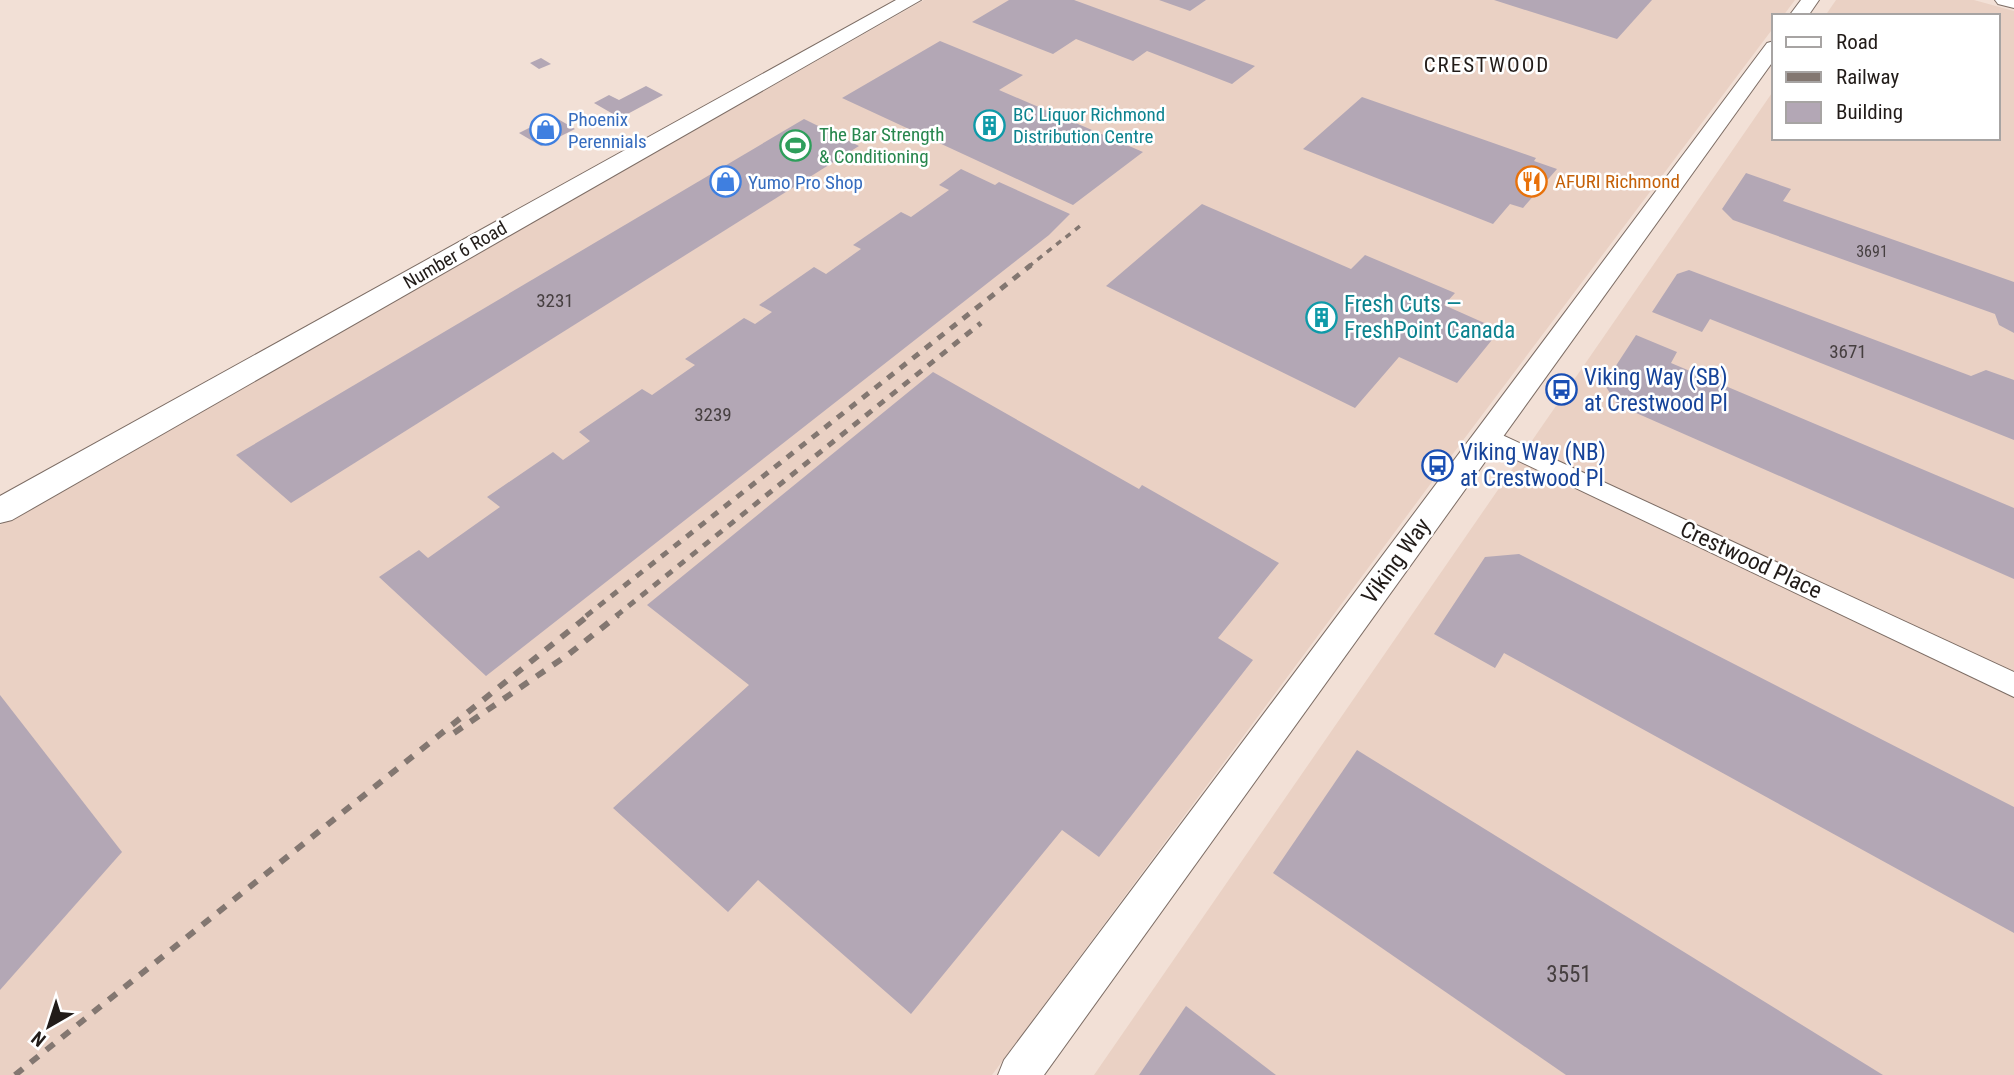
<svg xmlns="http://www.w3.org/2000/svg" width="2014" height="1075" font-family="'Roboto Condensed',sans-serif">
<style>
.built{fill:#ead1c4}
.building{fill:#b3a7b5}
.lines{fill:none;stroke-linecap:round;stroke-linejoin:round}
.minor-casing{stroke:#7c6c64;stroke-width:2}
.tertiary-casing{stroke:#7c6c64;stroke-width:2}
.secondary-casing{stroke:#7c6c64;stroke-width:2}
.minor{fill:#fff;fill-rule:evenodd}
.tertiary{fill:#fff;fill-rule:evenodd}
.secondary{fill:#fff;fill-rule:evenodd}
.rail-far2{stroke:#837771;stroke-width:3.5;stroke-dasharray:6 6;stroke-linecap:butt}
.rail-far1{stroke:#837771;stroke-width:5;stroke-dasharray:8 8;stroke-linecap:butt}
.rail{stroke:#837771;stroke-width:6;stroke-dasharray:10 10;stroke-linecap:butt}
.labels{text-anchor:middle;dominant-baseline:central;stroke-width:5;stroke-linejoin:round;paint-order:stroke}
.far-number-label{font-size:16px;fill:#463f40}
.far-culture-label{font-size:19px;fill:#0d838f;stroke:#fff;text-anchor:start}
.far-shop-label{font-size:19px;fill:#366cbe;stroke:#fff;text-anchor:start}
.far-leisure-label{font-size:19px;fill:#27864d;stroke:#fff;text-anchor:start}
.far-food-label{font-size:19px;fill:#c56008;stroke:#fff;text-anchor:start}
.far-street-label{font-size:19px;fill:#221c19;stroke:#fff}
.number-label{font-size:19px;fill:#463f40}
.far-neighbourhood-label{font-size:21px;letter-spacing:2px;fill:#221c19;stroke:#fff}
.culture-label{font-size:23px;fill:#0d838f;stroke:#fff;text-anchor:start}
.transit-label{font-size:23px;fill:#164399;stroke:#fff;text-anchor:start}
.street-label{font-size:23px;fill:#221c19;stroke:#fff}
.near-number-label{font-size:23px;fill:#463f40}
</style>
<rect width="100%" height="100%" fill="#f2e0d6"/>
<g class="built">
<path d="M924,0h871l-12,16h-9v11l-325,432 -457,616h-992v-550z"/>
<path d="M1836,0h138l40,11v1064h-920l680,-985v48h224v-122h-173z"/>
</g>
<g class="building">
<path d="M1009,0h65l181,66 -23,18 -85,-33 -14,10 -57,-22 -23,15 -81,-32z"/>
<path d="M1159,0h47l-16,11z"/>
<path d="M1494,0h158l-35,39z"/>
<path d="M940,41l83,34 -24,15 144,62 -70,53 -231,-107z"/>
<path d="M541,58l10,6 -12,5 -9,-6z"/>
<path d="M646,86l17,9 -43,23 -26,-15 15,-8 10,5z"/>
<path d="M1362,97l174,61 -2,3 23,8 -34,39 -13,-4 -17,20 -190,-75z"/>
<path d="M553,116l22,13 -34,17 -22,-13z"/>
<path d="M804,119l55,27 -568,357 -55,-48z"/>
<path d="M961,169l34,16 4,-3 71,32 -21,21 -563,441 -107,-99 40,-27 9,8 72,-51 -13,-10 66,-45 10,8 27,-19 -11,-9 63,-43 10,6 43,-30 -10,-6 59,-41 11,6 17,-12 -13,-7 55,-38 12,7 35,-25 -8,-4 48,-33 10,5 38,-27 -10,-5z"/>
<path d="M1746,173l45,16 -8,12 231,81v51l-15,-8 -4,-11 -262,-94 -11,-11z"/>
<path d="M1202,204l149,65 14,-14 90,38 -11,12 56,25 -43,53 -58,-26 -44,51 -249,-122z"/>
<path d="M1689,270l282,106 15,-6 28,10v60l-304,-121 -8,13 -50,-20 25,-38z"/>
<path d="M1636,335l41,17 -6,11 343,145v71l-396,-174 -14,-21z"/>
<path d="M933,372l206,117 3,-4 137,78 -61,75 35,22 -154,197 -37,-27 -151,184 -153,-134 -30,32 -115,-104 136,-123 -102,-80z"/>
<path d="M1519,554l495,253v126l-510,-280 -9,15 -61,-34 51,-77z"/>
<path d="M0,695l122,157 -122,138z"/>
<path d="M1357,750l526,325h-317l-293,-202z"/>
<path d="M1186,1006l90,69h-137z"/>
</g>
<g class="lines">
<defs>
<path id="minor" d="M1487,428l527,244v25l-535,-255 -3,-6 3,-6z"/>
<g id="tertiary">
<path d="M1801,0h18l-11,16h-19z"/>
<path d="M1774,41v19l-730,1015h-46l6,-15 763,-1017z"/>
</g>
<g id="secondary">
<path d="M896,0h25l-909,520 -12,3v-27z"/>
<path d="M1995,0h19v8l-16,-4z"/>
</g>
</defs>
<use href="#minor" class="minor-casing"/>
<use href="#tertiary" class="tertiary-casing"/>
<use href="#secondary" class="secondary-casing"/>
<use href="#minor" class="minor"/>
<use href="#tertiary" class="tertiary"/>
<use href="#secondary" class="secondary"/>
<path class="rail-far2" d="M1028,267l52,-41"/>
<g class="rail-far1">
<path d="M586,616l445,-351"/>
<path d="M616,616l365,-293"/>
</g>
<g class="rail">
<path d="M454,733l115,-79 49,-39"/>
<path d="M15,1075l574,-460"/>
</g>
</g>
<defs>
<symbol id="building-ring" viewBox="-11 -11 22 22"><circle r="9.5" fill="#fff" stroke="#0f9aa8" stroke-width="1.5"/><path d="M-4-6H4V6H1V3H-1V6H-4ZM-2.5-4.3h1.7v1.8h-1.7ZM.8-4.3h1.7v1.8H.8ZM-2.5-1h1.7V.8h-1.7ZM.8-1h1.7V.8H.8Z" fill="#0f9aa8"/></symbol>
<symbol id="shop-ring" viewBox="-11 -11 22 22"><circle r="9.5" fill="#fff" stroke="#3f7fe0" stroke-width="1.5"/><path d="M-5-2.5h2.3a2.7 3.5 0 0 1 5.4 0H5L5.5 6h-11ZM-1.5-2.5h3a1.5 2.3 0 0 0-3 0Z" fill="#3f7fe0"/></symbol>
<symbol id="stadium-ring" viewBox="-11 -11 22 22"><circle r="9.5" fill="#fff" stroke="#2e9e5b" stroke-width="1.5"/><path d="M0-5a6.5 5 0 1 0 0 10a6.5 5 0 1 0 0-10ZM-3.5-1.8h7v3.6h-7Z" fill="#2e9e5b"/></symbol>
<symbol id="restaurant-ring" viewBox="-11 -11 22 22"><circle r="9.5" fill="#fff" stroke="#e8710a" stroke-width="1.5"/><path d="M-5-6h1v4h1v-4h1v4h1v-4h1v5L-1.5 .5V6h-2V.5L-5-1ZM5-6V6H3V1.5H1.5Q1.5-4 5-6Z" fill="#e8710a"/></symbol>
<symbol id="bus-ring" viewBox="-11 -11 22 22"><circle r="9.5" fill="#fff" stroke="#1a4fb4" stroke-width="1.5"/><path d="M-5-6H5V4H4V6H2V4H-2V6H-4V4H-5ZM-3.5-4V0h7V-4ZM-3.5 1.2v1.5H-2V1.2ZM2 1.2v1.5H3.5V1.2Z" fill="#1a4fb4"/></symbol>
</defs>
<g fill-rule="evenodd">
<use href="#building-ring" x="972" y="108" width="35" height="35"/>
<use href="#shop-ring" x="528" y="112" width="35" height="35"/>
<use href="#stadium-ring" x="778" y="128" width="35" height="35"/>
<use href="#restaurant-ring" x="1514" y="164" width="35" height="35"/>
<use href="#shop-ring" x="708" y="164" width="35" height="35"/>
<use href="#building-ring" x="1304" y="300" width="35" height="35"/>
<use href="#bus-ring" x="1544" y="372" width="35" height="35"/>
<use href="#bus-ring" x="1420" y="448" width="35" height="35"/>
</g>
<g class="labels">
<g class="far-number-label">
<text x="1872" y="251">3691</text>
</g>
<g class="far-culture-label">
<text x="1013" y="114">BC Liquor Richmond<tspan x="1013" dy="22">Distribution Centre</tspan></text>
</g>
<g class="far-shop-label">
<text x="568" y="119">Phoenix<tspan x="568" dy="22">Perennials</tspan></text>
<text x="748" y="182">Yumo Pro Shop</text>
</g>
<g class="far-leisure-label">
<text x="819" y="134">The Bar Strength<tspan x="819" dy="22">&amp; Conditioning</tspan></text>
</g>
<g class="far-food-label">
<text x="1555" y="181">AFURI Richmond</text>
</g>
<g class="far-street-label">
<text transform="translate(455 255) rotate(-30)">Number 6 Road</text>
</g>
<g class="number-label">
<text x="555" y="300">3231</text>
<text x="1848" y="351">3671</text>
<text x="713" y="414">3239</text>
</g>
<g class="far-neighbourhood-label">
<text x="1487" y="65">CRESTWOOD</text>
</g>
<g class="culture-label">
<text x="1344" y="304">Fresh Cuts —<tspan x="1344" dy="26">FreshPoint Canada</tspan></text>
</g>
<g class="transit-label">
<text x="1584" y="377">Viking Way (SB)<tspan x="1584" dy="26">at Crestwood Pl</tspan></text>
<text x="1460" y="452">Viking Way (NB)<tspan x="1460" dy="26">at Crestwood Pl</tspan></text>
</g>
<g class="street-label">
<text transform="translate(1751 560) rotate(25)">Crestwood Place</text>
<text transform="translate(1396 561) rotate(-54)">Viking Way</text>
</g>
<g class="near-number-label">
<text x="1569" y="974">3551</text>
</g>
</g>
<rect x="1772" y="14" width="228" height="126" fill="#ffffff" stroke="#a7a4a3" stroke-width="2"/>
<rect x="1786" y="37" width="35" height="10" fill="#ffffff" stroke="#a7a4a3" stroke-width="2"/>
<text x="1836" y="49" font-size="21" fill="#221c19">Road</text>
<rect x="1786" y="72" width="35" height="10" fill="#837771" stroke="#a7a4a3" stroke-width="2"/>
<text x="1836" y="84" font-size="21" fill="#221c19">Railway</text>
<rect x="1786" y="102" width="35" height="21" fill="#b3a7b5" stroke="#a7a4a3" stroke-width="2"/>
<text x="1836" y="119" font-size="21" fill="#221c19">Building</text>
<g transform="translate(49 1026) rotate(219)" stroke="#ffffff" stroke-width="5" paint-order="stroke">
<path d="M0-5L12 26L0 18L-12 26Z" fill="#221c19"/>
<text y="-10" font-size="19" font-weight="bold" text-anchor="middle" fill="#221c19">N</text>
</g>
</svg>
